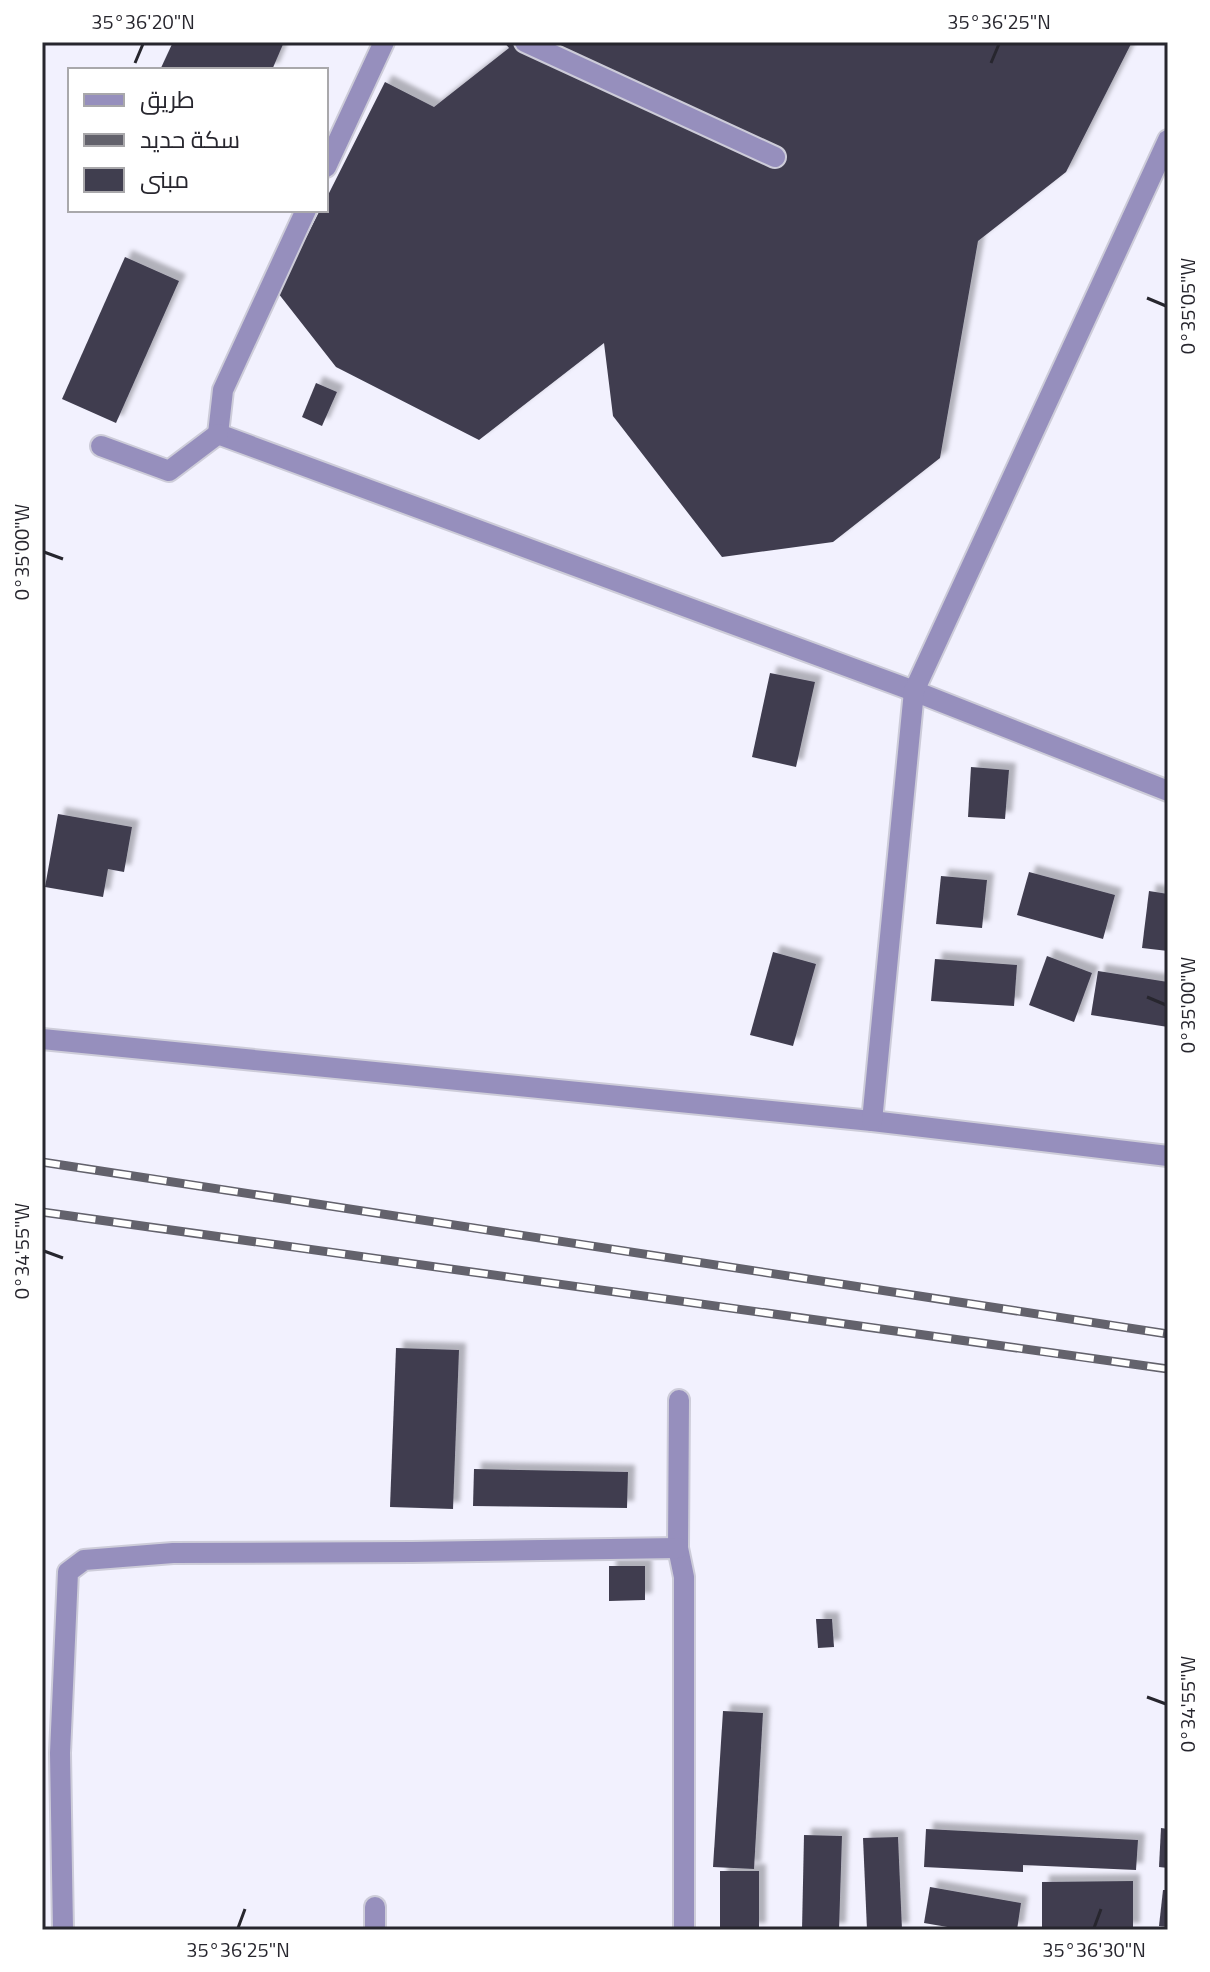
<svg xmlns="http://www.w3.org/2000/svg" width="1210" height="1972" font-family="'Titillium Web',Cairo,sans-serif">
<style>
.building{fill:#403e4f;filter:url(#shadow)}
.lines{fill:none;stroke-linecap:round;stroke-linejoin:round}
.minor-casing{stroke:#cdccd9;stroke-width:24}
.minor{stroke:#968fbd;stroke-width:20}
.rail-casing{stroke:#63626c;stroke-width:9}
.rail{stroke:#fff;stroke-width:6;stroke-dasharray:18;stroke-linecap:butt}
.ticks{fill:none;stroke:#27262e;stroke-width:3}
.neatline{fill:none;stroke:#27262e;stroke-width:3}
.ticks-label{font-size:20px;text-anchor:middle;fill:#27262e}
</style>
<defs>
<filter id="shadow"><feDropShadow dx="7" dy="-7" stdDeviation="2" flood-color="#0004"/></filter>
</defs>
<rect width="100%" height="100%" fill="#f2f1fe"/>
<g class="building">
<path d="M173,42h111l-12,28h-112z"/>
<path d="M504,42h628l-66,130 -88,69 -38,217 -107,84 -111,15 -109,-141 -9,-73 -125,97 -143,-73 -58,-74 42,-83h6v-11l59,-117 49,25 75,-59z"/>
<path d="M125,257l54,24 -63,142 -54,-24z"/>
<path d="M316,383l21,9 -15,34 -20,-9z"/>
<path d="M770,673l45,9 -19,85 -44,-10z"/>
<path d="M971,767l38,3 -4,49 -37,-2z"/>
<path d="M58,814l74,13 -8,45 -16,-3 -5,28 -58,-10z"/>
<path d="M1029,872l86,23 -12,44 -86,-24z"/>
<path d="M941,876l46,4 -5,48 -46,-4z"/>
<path d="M1149,891l19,3v57l-26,-3z"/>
<path d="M773,952l43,12 -23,82 -43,-11z"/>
<path d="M1047,956l45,17 -18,49 -45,-17z"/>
<path d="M935,959l82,6 -3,41 -83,-5z"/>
<path d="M1098,971l70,11v45l-77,-12z"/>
<path d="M396,1348l63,2 -6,159 -63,-2z"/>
<path d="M474,1469l154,3 -1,36 -154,-2z"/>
<path d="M609,1566h36v34l-36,1z"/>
<path d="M816,1619h16l2,28 -16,1z"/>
<path d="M723,1711l40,2 -9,156 -41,-2z"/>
<path d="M1161,1828l7,1v39l-9,-1z"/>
<path d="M926,1829l212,11 -2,30 -113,-5v7l-99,-5z"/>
<path d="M804,1835l38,1 -3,94h-37z"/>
<path d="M898,1837l4,93h-35l-4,-92z"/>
<rect x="720" y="1871" width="39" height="59"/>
<path d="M1133,1881v49h-91v-48z"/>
<path d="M930,1887l91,16 -4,27h-52l-41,-7z"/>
<path d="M1163,1890h5v37l-9,-1z"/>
</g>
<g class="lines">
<defs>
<g id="minor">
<path d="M525,42l250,115"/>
<path d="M326,167l58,-125"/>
<path d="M306,210l-83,180 -5,44 696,257 254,100"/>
<path d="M101,446l68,25 49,-37"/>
<path d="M42,1039l830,82 296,35"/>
<path d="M872,1121l42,-430 254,-551"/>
<path d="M679,1400l-1,148 6,29v353"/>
<path d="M375,1907v23"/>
<path d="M63,1930l-3,-177 8,-181 16,-12 89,-7 239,-1 266,-4"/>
</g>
</defs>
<use href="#minor" class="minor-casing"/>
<use href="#minor" class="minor"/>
<defs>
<g id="rail">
<path d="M42,1162l1126,172"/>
<path d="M42,1212l1126,157"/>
</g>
</defs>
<use href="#rail" class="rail-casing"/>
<use href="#rail" class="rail"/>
</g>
<path class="ticks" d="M135,63l8,-19M991,63l8,-19M1147,298l19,8M44,552l19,7M1147,997l19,8M44,1251l19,7M1147,1697l19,7M238,1928l7,-19M1094,1928l7,-19"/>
<rect width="1210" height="1972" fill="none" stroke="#ffffff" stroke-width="88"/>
<rect x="68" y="68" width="260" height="144" fill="#ffffff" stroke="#a9a8ab" stroke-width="2"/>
<rect x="84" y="94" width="40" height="12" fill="#968fbd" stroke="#a9a8ab" stroke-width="2"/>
<text x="140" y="108" font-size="24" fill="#27262e">طريق</text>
<rect x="84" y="134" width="40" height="12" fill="#63626c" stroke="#a9a8ab" stroke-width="2"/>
<text x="140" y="148" font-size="24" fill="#27262e">سكة حديد</text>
<rect x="84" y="168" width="40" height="24" fill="#403e4f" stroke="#a9a8ab" stroke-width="2"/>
<text x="140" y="188" font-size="24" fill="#27262e">مبنى</text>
<rect x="44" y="44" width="1122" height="1884" class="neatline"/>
<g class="ticks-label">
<text x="143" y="29">35°36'20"N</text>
<text x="999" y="29">35°36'25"N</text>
<text transform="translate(1188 306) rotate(-90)" y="7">0°35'05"W</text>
<text transform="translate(22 552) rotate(-90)" y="7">0°35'00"W</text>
<text transform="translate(1188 1005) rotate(-90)" y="7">0°35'00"W</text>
<text transform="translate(22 1251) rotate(-90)" y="7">0°34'55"W</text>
<text transform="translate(1188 1704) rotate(-90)" y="7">0°34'55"W</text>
<text x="238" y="1957">35°36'25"N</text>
<text x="1094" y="1957">35°36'30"N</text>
</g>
</svg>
